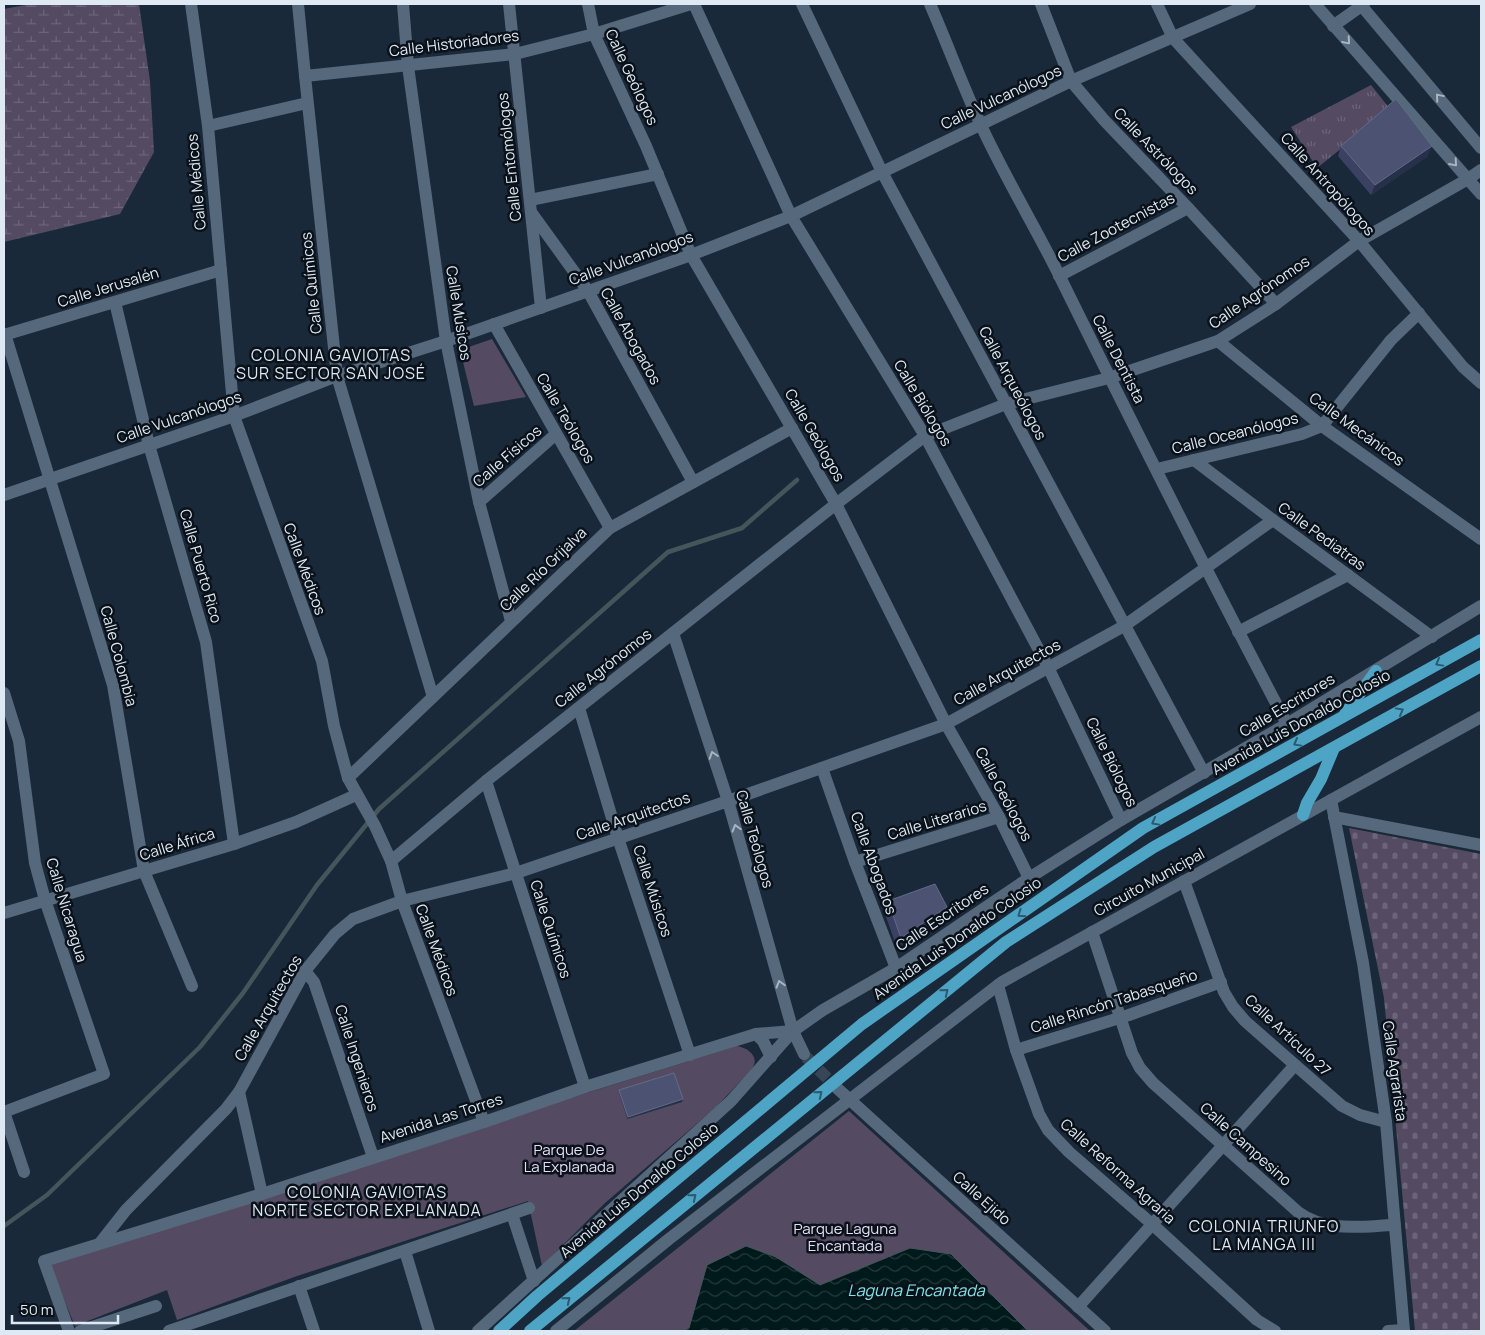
<svg xmlns="http://www.w3.org/2000/svg" width="1485" height="1335" font-family="Manrope,sans-serif">
<style>
.grass{fill:url(#grass-tufts)}
.wetland{fill:url(#wetland-marsh)}
.cemetery{fill:url(#cemetery-stones)}
.park{fill:#544b63}
.water{fill:url(#water-waves);stroke:#43575b}
.lines{fill:none;stroke-linecap:round;stroke-linejoin:round}
.stream{stroke:#43575b;stroke-width:4.5}
.tertiary-tunnel{stroke:#374656;stroke-width:12;stroke-dasharray:12 6;stroke-linecap:butt}
.minor{stroke:#56687b;stroke-width:12}
.tertiary{stroke:#56687b;stroke-width:12}
.secondary{stroke:#56687b;stroke-width:12}
.primary{stroke:#4ea4c5;stroke-width:12}
.wall{fill:#3a4162}
.shaded-wall{fill:#26304b}
.building{fill:#4c5372;stroke:#636a86}
.oneway{stroke:#a8b5c4}
.oneway2{stroke:#2c5a6f}
.labels{text-anchor:middle;dominant-baseline:central;stroke-width:5;stroke-linejoin:round;paint-order:stroke}
.street-label{font-size:15px;fill:#dee9f4;stroke:#0a1119}
.park-label{font-size:15px;fill:#e6ddf7;stroke:#0a1119}
.neighbourhood-label{font-size:16px;letter-spacing:1px;fill:#dee9f4;stroke:#0a1119}
.water-label{font-size:16px;font-style:italic;fill:#82e4e7;stroke:#0a1119}
</style>
<defs>
<pattern id="grass-tufts" width="24" height="20" patternUnits="userSpaceOnUse" patternTransform="scale(1.25)"><rect width="24" height="20" fill="#544b63"/><path d="M3 7l-1-3M5 7V3M7 7l1-3M15 17l-1-3M17 17v-4M19 17l1-3" fill="none" stroke="#6c657a"/></pattern>
<pattern id="wetland-marsh" width="20" height="14" patternUnits="userSpaceOnUse" patternTransform="scale(1.25)"><rect width="20" height="14" fill="#544b63"/><path d="M1 5h8M5 5V1M11 12h8M15 12V8" fill="none" stroke="#6c657a"/></pattern>
<pattern id="cemetery-stones" width="16" height="16" patternUnits="userSpaceOnUse" patternTransform="scale(1.25)"><rect width="16" height="16" fill="#544b63"/><path d="M2 7V4a2 2 0 0 1 4 0v3zM10 15v-3a2 2 0 0 1 4 0v3z" fill="#6c657a"/></pattern>
<pattern id="water-waves" width="16" height="10" patternUnits="userSpaceOnUse" patternTransform="scale(1.25)"><rect width="16" height="10" fill="#00191a"/><path d="M0 5q4-4 8 0t8 0" fill="none" stroke="#253a3c"/></pattern>
</defs>
<rect width="100%" height="100%" fill="#1a293a"/>
<path class="grass" d="M1371,85l19,24 -73,59 -26,-41z"/>
<path class="wetland" d="M31,4h108l11,77 4,71 -34,62 -116,28v-233z"/>
<path class="cemetery" d="M1349,828l132,26v477h-66l-31,-333z"/>
<g class="park">
<path d="M492,339l34,58 -52,9 -14,-56z"/>
<path d="M737,1046c12,2 24,12 14,24l-35,37 -111,96 -63,63 -14,-65 -231,75 -120,44 -10,-30 -92,36 -26,-62 467,-149z"/>
<path d="M849,1111l241,220h-516z"/>
</g>
<path class="water" d="M746,1246l30,11 44,28 90,-37 41,6 77,77h-346l7,-3 18,-63z"/>
<g class="lines">
<path class="stream" d="M4,1226l43,-31 153,-148 43,-54 74,-108 62,-76 289,-257 74,-24 55,-48"/>
<path class="tertiary-tunnel" d="M806,1057l32,32"/>
<g class="minor">
<path d="M298,4l7,72 32,300 96,321"/>
<path d="M403,4l5,62 38,275 33,161 32,119"/>
<path d="M509,4l32,304"/>
<path d="M588,4l6,30 52,112 45,109 145,249 110,220 53,93 30,61"/>
<path d="M802,4l80,168 322,601"/>
<path d="M930,4c17,39 32,80 50,119 24,53 55,103 80,154 74,150 149,300 227,447"/>
<path d="M1041,4l30,77 33,39 84,88 88,96"/>
<path d="M1157,4l16,34 186,203 104,126 18,16"/>
<path d="M1333,26l31,-22"/>
<path d="M305,76l210,-22 79,-20 97,-30"/>
<path d="M208,126l99,-23"/>
<path d="M530,200l128,-26"/>
<path d="M531,212l57,79 105,191"/>
<path d="M1059,276l129,-68"/>
<path d="M115,302l34,143 57,197 28,202"/>
<path d="M494,324l116,204"/>
<path d="M5,334l108,351 31,186 48,115"/>
<path d="M4,335l217,-65"/>
<path d="M1218,341l104,85 159,113"/>
<path d="M1194,460l79,60 159,117"/>
<path d="M1157,469l145,-35 20,-8 69,-86 28,-27"/>
<path d="M479,502l77,-68"/>
<path d="M1238,632l110,-57"/>
<path d="M673,633l55,168 218,-77 178,-98 149,-106"/>
<path d="M4,693l15,48 16,122 10,37 59,174 -100,38"/>
<path d="M579,708l39,130 72,217"/>
<path d="M822,768l33,94 41,106"/>
<path d="M348,778l262,-250 182,-100"/>
<path d="M486,781l99,306"/>
<path d="M1331,800l32,163 23,159 18,209"/>
<path d="M1334,817l147,28"/>
<path d="M391,861l95,-80 350,-277 89,-68 81,-32 103,-26 109,-37 58,-37 83,-63 109,-62 13,-9"/>
<path d="M855,862l144,-45"/>
<path d="M1184,881l40,111 9,15 12,14 97,85 18,9 26,7"/>
<path d="M1092,932l40,121 8,15 13,15 145,129c29,21 64,14 97,13"/>
<path d="M305,971l9,11 59,175"/>
<path d="M998,985l18,65 23,64 9,16 21,22 83,72 105,96 18,11"/>
<path d="M756,1034l7,7 8,16"/>
<path d="M1016,1050l113,-35 92,-33"/>
<path d="M239,1092l23,102"/>
<path d="M4,1112l20,60"/>
<path d="M512,1214l22,67"/>
<path d="M100,1243l26,-33 100,-101 13,-17 66,-121 30,-37 18,-15 49,-18 82,221"/>
<path d="M405,1251l24,80"/>
<path d="M299,1286l15,45"/>
<path d="M1078,1307l217,-242"/>
<path d="M69,1331l-25,-70 218,-67 228,-74 95,-33 171,-53 37,-3"/>
<path d="M80,1331l76,-25"/>
<path d="M169,1331l360,-123"/>
<path d="M1388,1331l16,-1"/>
</g>
<g class="tertiary">
<path d="M191,4l17,122 26,290 88,245 12,65 14,52 27,48 16,35 11,40 114,-28 212,-72 65,230 11,23"/>
<path d="M694,4l97,212 134,220 123,231 73,153"/>
<path d="M4,495l230,-79 103,-40 109,-35 245,-86 100,-39 280,-135 179,-77"/>
<path d="M4,913l230,-69 62,-22 60,-27"/>
<path d="M838,1089l267,242"/>
<path d="M478,1331l253,-230 62,-70 30,-21 73,-42 133,-90 92,-58 166,-96 194,-118"/>
<path d="M556,1331l113,-92 333,-257 479,-265"/>
</g>
<g class="secondary">
<path d="M1315,4l166,190"/>
<path d="M1360,4l121,144"/>
</g>
<g class="primary">
<path d="M1345,714l31,-43"/>
<path d="M1303,815l4,-12 14,-24 13,-31"/>
<path d="M499,1331l38,-35 325,-272 281,-196 338,-188"/>
<path d="M530,1331l476,-389 148,-95 327,-181"/>
</g>
</g>
<g class="wall">
<path d="M1341,146l87,10 -57,39 -33,-39z"/>
<path d="M888,901l55,17 -46,30 -13,-37z"/>
<path d="M619,1090l64,9 -1,3 -55,17 -8,-26z"/>
</g>
<g class="shaded-wall">
<path d="M1432,146l-4,10 -57,39 4,-10z"/>
<path d="M947,907l-4,11 -46,30 4,-10z"/>
<path d="M683,1099l-1,3 -55,17 1,-2z"/>
</g>
<g class="building">
<path d="M1396,99l36,47 -57,39 -34,-39z"/>
<path d="M935,884l12,23 -46,31 -13,-37z"/>
<path d="M674,1073l9,26 -55,18 -9,-27z"/>
</g>
<defs><path id="oneway-chevron" d="M-2-3.5L2.5 0L-2 3.5" fill="none" stroke-width="1.6" stroke-linecap="round" stroke-linejoin="round" transform="scale(1.25)"/></defs>
<g class="oneway">
<use href="#oneway-chevron" transform="translate(1347 41) rotate(49)"/>
<use href="#oneway-chevron" transform="translate(1439 97) rotate(-130)"/>
<use href="#oneway-chevron" transform="translate(1454 163) rotate(49)"/>
<use href="#oneway-chevron" transform="translate(713 755) rotate(-108)"/>
<use href="#oneway-chevron" transform="translate(736 828) rotate(-106)"/>
<use href="#oneway-chevron" transform="translate(780 984) rotate(-106)"/>
</g>
<g class="oneway2">
<use href="#oneway-chevron" transform="translate(1439 663) rotate(151)"/>
<use href="#oneway-chevron" transform="translate(1400 711) rotate(-29)"/>
<use href="#oneway-chevron" transform="translate(1297 743) rotate(151)"/>
<use href="#oneway-chevron" transform="translate(1155 822) rotate(151)"/>
<use href="#oneway-chevron" transform="translate(1021 914) rotate(145)"/>
<use href="#oneway-chevron" transform="translate(945 992) rotate(-39)"/>
<use href="#oneway-chevron" transform="translate(819 1094) rotate(-39)"/>
<use href="#oneway-chevron" transform="translate(693 1197) rotate(-39)"/>
<use href="#oneway-chevron" transform="translate(567 1300) rotate(-39)"/>
</g>
<g class="labels">
<g class="street-label">
<text transform="translate(454 43) rotate(-7)">Calle Historiadores</text>
<text transform="translate(632 77) rotate(65)">Calle Geólogos</text>
<text transform="translate(1001 97) rotate(-25)">Calle Vulcanólogos</text>
<text transform="translate(1156 151) rotate(46)">Calle Astrólogos</text>
<text transform="translate(509 157) rotate(-96)">Calle Entomólogos</text>
<text transform="translate(196 182) rotate(-95)">Calle Médicos</text>
<text transform="translate(1328 184) rotate(48)">Calle Antropólogos</text>
<text transform="translate(1116 227) rotate(-28)">Calle Zootecnistas</text>
<text transform="translate(631 258) rotate(-20)">Calle Vulcanólogos</text>
<text transform="translate(311 283) rotate(-96)">Calle Químicos</text>
<text transform="translate(108 287) rotate(-17)">Calle Jerusalén</text>
<text transform="translate(1259 292) rotate(-34)">Calle Agrónomos</text>
<text transform="translate(459 313) rotate(81)">Calle Músicos</text>
<text transform="translate(631 336) rotate(61)">Calle Abogados</text>
<text transform="translate(1119 359) rotate(63)">Calle Dentista</text>
<text transform="translate(1013 383) rotate(62)">Calle Arqueólogos</text>
<text transform="translate(923 403) rotate(59)">Calle Biólogos</text>
<text transform="translate(179 417) rotate(-19)">Calle Vulcanólogos</text>
<text transform="translate(566 418) rotate(60)">Calle Teólogos</text>
<text transform="translate(1357 429) rotate(36)">Calle Mecánicos</text>
<text transform="translate(1235 433) rotate(-14)">Calle Oceanólogos</text>
<text transform="translate(815 435) rotate(60)">Calle Geólogos</text>
<text transform="translate(507 456) rotate(-41)">Calle Físicos</text>
<text transform="translate(1322 536) rotate(36)">Calle Pediatras</text>
<text transform="translate(201 566) rotate(74)">Calle Puerto Rico</text>
<text transform="translate(305 569) rotate(70)">Calle Médicos</text>
<text transform="translate(543 569) rotate(-44)">Calle Río Grijalva</text>
<text transform="translate(119 656) rotate(75)">Calle Colombia</text>
<text transform="translate(603 668) rotate(-38)">Calle Agrónomos</text>
<text transform="translate(1007 672) rotate(-29)">Calle Arquitectos</text>
<text transform="translate(1287 705) rotate(-31)">Calle Escritores</text>
<text transform="translate(1301 722) rotate(-29)">Avenida Luis Donaldo Colosio</text>
<text transform="translate(1112 762) rotate(64)">Calle Biólogos</text>
<text transform="translate(1004 794) rotate(62)">Calle Geólogos</text>
<text transform="translate(633 816) rotate(-19)">Calle Arquitectos</text>
<text transform="translate(937 820) rotate(-17)">Calle Literarios</text>
<text transform="translate(755 839) rotate(74)">Calle Teólogos</text>
<text transform="translate(177 844) rotate(-17)">Calle África</text>
<text transform="translate(874 863) rotate(70)">Calle Abogados</text>
<text transform="translate(1149 882) rotate(-29)">Circuito Municipal</text>
<text transform="translate(653 891) rotate(72)">Calle Músicos</text>
<text transform="translate(67 910) rotate(73)">Calle Nicaragua</text>
<text transform="translate(942 917) rotate(-34)">Calle Escritores</text>
<text transform="translate(551 929) rotate(72)">Calle Químicos</text>
<text transform="translate(957 938) rotate(-35)">Avenida Luis Donaldo Colosio</text>
<text transform="translate(437 950) rotate(70)">Calle Médicos</text>
<text transform="translate(1114 1001) rotate(-18)">Calle Rincón Tabasqueño</text>
<text transform="translate(268 1008) rotate(-60)">Calle Arquitectos</text>
<text transform="translate(1288 1035) rotate(43)">Calle Artículo 27</text>
<text transform="translate(357 1058) rotate(72)">Calle Ingenieros</text>
<text transform="translate(1395 1071) rotate(82)">Calle Agrarista</text>
<text transform="translate(441 1118) rotate(-18)">Avenida Las Torres</text>
<text transform="translate(1246 1144) rotate(42)">Calle Campesino</text>
<text transform="translate(1118 1171) rotate(42)">Calle Reforma Agraria</text>
<text transform="translate(639 1190) rotate(-40)">Avenida Luis Donaldo Colosio</text>
<text transform="translate(982 1198) rotate(42)">Calle Ejido</text>
</g>
<g class="park-label">
<text x="569" y="1149">Parque De<tspan x="569" dy="17">La Explanada</tspan></text>
<text x="845" y="1228">Parque Laguna<tspan x="845" dy="17">Encantada</tspan></text>
</g>
<g class="neighbourhood-label">
<text x="331" y="355">COLONIA GAVIOTAS<tspan x="331" dy="18">SUR SECTOR SAN JOSÉ</tspan></text>
<text x="367" y="1192">COLONIA GAVIOTAS<tspan x="367" dy="18">NORTE SECTOR EXPLANADA</tspan></text>
<text x="1264" y="1226">COLONIA TRIUNFO<tspan x="1264" dy="18">LA MANGA III</tspan></text>
</g>
<g class="water-label">
<text x="916" y="1290">Laguna Encantada</text>
</g>
</g>
<rect width="1485" height="1335" fill="none" stroke="#dee9f4" stroke-width="10"/>
<path d="M12 1315v8h106v-8" fill="none" stroke="#dee9f4" stroke-width="2.5"/>
<text x="20" y="1315" font-size="15" fill="#dee9f4" stroke="#0a1119" stroke-width="4" paint-order="stroke">50 m</text>
</svg>
